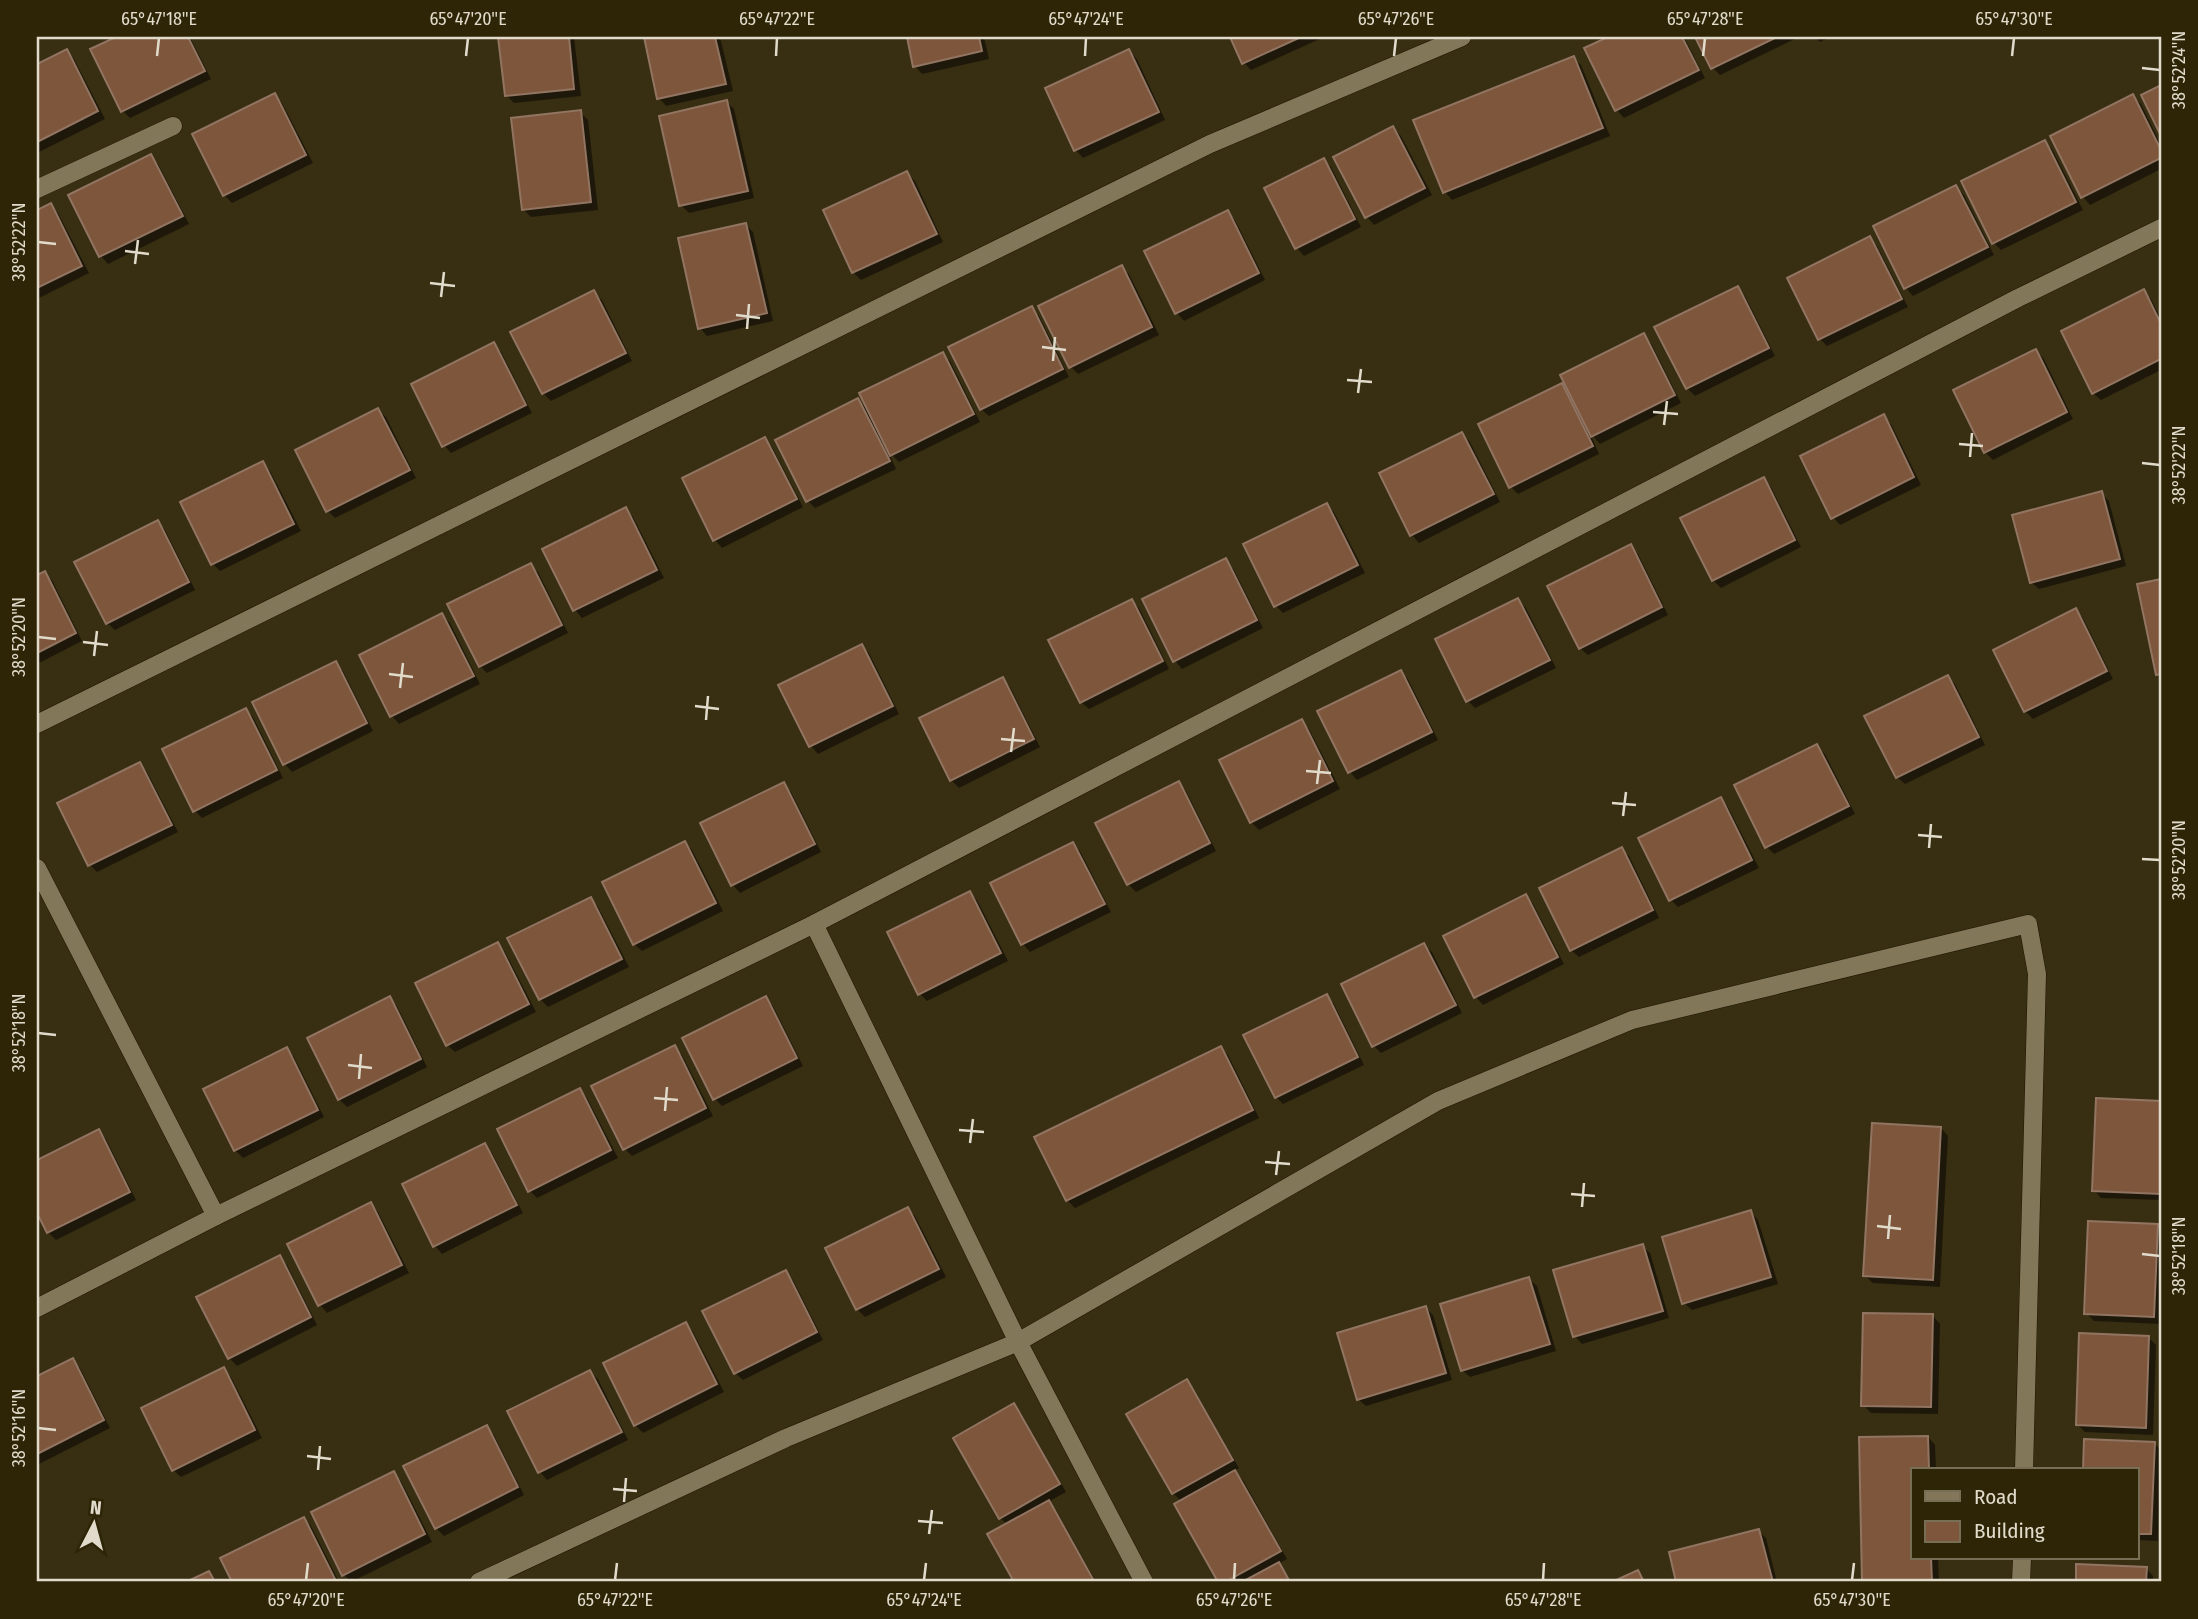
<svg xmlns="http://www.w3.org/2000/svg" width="2198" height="1619" font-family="'Fira Sans Condensed',sans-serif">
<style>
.shadow{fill:#0007}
.building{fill:#7d563c;stroke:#917461;stroke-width:2}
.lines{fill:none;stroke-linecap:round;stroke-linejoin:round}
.minor-casing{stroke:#1f1600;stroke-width:19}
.minor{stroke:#827859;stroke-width:18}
.ticks{fill:none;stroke:#e1dbcb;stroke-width:2.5}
.neatline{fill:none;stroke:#e1dbcb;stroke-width:2.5}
.ticks-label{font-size:18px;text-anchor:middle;fill:#e1dbcb}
</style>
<rect width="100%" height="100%" fill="#382e11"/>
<g class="shadow">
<path d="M120,37h70l21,42 -81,39 -7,-7 -31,-61z"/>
<path d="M500,37h74l7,59 -67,7 -8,-8z"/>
<path d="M645,37h75l13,54 -67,15 -7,-8z"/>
<path d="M908,37h76l5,22 -67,15 -7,-8z"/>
<path d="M1232,37h92l-73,33 -7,-7z"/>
<path d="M1612,37h72l21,41 -81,40 -7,-8 -31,-61z"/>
<path d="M1697,37h102l-79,38 -7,-7z"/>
<path d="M1815,37h15l-10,5z"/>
<path d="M67,51l7,8 31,60 -68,34v-87z"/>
<path d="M1129,51l8,8 28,61 -82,38 -7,-8 -29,-61z"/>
<path d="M1573,58l8,7 29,71 -158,64 -7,-8z"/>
<path d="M275,95l7,8 31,60 -81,40 -8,-8 -30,-60z"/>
<path d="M2133,96l8,8 20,41v24l-71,36 -7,-8z"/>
<path d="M727,102l7,7 20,89 -65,15 -8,-8z"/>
<path d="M580,112l8,8 10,90 -67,7 -8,-8z"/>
<path d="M1393,128l8,8 31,59 -58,30 -7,-8 -31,-60z"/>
<path d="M2045,142l7,7 31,61 -82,40 -7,-7z"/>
<path d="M151,156l7,8 31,60 -81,40 -7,-8 -31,-60z"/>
<path d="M1323,160l8,7 30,60 -57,29 -7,-8 -31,-60z"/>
<path d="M907,173l8,8 28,61 -82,38 -8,-8z"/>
<path d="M1956,187l8,8 30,60 -81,41 -7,-8z"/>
<path d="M51,205l7,8 31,60 -52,26v-87z"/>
<path d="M1227,212l8,8 30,60 -81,41 -7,-8 -30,-61z"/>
<path d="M746,225l7,7 20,89 -66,15 -7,-8z"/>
<path d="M1870,239l7,7 31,61 -81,39 -7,-7z"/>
<path d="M1121,267l8,7 30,61 -81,39 -7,-7z"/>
<path d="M1738,288l7,8 30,60 -80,40 -8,-8z"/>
<path d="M594,292l8,8 30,61 -81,40 -8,-8z"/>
<path d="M2144,292l7,7 10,20v51l-60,30 -8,-7z"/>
<path d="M1031,308l8,8 30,61 -80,39 -8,-7z"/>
<path d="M1643,335l8,8 30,60 -81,41 -10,-11 9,21 -81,40 -7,-7 50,-101 10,10z"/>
<path d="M494,345l7,7 31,61 -81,40 -7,-8z"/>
<path d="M2036,351l8,8 29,60 -80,41 -8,-8z"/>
<path d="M942,354l8,7 30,61 -81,40 -11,-11 8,18 -81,39 -7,-7 50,-101 11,11z"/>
<path d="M378,410l8,7 30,61 -81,40 -7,-7z"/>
<path d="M1883,417l8,7 30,61 -81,40 -7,-8z"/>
<path d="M1462,434l8,8 30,60 -81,41 -7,-8 -31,-61z"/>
<path d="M765,439l7,8 31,60 -81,41 -7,-8z"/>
<path d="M263,463l7,8 31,60 -81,40 -7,-7z"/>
<path d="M1763,479l8,8 30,60 -80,41 -8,-8z"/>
<path d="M2101,493l8,8 17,65 -87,23 -8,-7z"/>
<path d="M1327,505l7,7 31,61 -82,40 -7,-7z"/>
<path d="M626,509l7,8 31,61 -82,40 -7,-8 -31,-60z"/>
<path d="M158,522l7,8 30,60 -80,40 -8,-7z"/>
<path d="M1631,547l7,7 30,61 -80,40 -8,-7z"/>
<path d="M1225,560l8,8 30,60 -81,41 -7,-8 -30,-61z"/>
<path d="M530,565l8,7 30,61 -81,40 -7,-7z"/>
<path d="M44,573l8,7 30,61 -45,23v-87z"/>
<path d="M2161,581v97l-3,-4 -19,-89z"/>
<path d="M1518,600l8,8 30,60 -81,40 -7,-7z"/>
<path d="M1132,601l7,7 30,61 -80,40 -8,-7z"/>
<path d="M2076,610l7,8 30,61 -80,40 -8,-8 -30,-60z"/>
<path d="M442,615l8,8 30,61 -81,40 -7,-8 -31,-60z"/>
<path d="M861,646l8,7 30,61 -81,40 -7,-8z"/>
<path d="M335,663l8,8 30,60 -81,41 -7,-8 -30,-61z"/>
<path d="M1400,672l8,7 30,61 -81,40 -7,-8z"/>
<path d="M1947,677l8,7 30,61 -80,39 -8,-7z"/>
<path d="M1002,679l8,8 30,60 -81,41 -8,-8z"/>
<path d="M245,710l8,7 30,61 -81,40 -7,-7z"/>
<path d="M1302,721l7,8 31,60 -81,41 -8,-8z"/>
<path d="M1817,746l8,8 30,60 -81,40 -7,-7z"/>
<path d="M140,764l7,8 31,60 -81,40 -7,-7z"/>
<path d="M1178,783l8,8 30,60 -80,41 -8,-8z"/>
<path d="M783,784l8,8 30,60 -81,41 -7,-8 -30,-61z"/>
<path d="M1721,799l7,8 31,61 -81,39 -7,-7z"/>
<path d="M685,843l7,7 31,61 -81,40 -8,-7z"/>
<path d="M1073,844l7,7 31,61 -81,40 -7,-8z"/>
<path d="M1622,849l7,7 30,62 -80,39 -8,-7z"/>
<path d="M970,893l7,7 31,61 -81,40 -7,-7z"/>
<path d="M1526,896l7,8 31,60 -81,41 -7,-8 -31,-60z"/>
<path d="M591,899l7,8 31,60 -81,40 -8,-8z"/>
<path d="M498,944l7,8 31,60 -81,40 -8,-7z"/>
<path d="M1424,945l8,7 30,61 -81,40 -7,-7z"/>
<path d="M1326,996l8,8 30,61 -81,39 -7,-7z"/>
<path d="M390,998l7,8 30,61 -80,40 -8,-8z"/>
<path d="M765,998l8,8 30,60 -81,40 -7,-7z"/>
<path d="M675,1048l7,7 31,61 -81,40 -8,-8z"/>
<path d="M1221,1048l7,7 31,63 -184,90 -8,-8z"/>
<path d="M286,1049l8,8 30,60 -81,41 -8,-8 -30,-60z"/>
<path d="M580,1090l7,8 31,60 -81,40 -8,-8z"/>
<path d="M2097,1100l64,3v97l-60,-2 -7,-8z"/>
<path d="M1941,1128l7,8 -8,151 -67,-4 -8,-7z"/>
<path d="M98,1131l8,8 30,61 -80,40 -8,-8 -11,-23v-47z"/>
<path d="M485,1145l7,8 31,60 -81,41 -7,-8z"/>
<path d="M371,1204l7,8 31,61 -82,40 -7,-8 -31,-60z"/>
<path d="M908,1209l7,7 31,61 -81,40 -8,-8z"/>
<path d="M1751,1212l7,8 20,64 -86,26 -8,-7z"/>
<path d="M2157,1226l4,4v94l-67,-3 -8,-8z"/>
<path d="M1642,1246l8,7 19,65 -87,26 -7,-8z"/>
<path d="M279,1257l8,8 30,60 -80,41 -8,-8z"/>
<path d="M785,1272l8,8 30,60 -80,40 -8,-7z"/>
<path d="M1529,1279l8,7 19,65 -86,26 -8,-7z"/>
<path d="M1426,1308l7,7 19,65 -86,26 -8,-7z"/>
<path d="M1933,1316l7,8 -2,90 -67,-1 -8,-8z"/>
<path d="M686,1324l7,8 31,60 -81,41 -8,-8z"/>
<path d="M2148,1337l8,8 -3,90 -68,-3 -7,-7z"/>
<path d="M72,1360l8,8 30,60 -73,37v-87z"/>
<path d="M224,1370l7,7 31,61 -81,39 -8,-7z"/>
<path d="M590,1372l8,7 30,61 -81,40 -7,-8z"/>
<path d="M1186,1381l8,8 45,79 -5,3 9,9 44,79 -9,5 14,18h-72l-44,-77 6,-3 -9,-9z"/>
<path d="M1013,1406l8,7 45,79 -18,10 8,8 40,72h-80l-26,-47 18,-10 -8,-7z"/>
<path d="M486,1427l8,8 30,60 -80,41 -8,-8z"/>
<path d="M1928,1437l7,8 1,25h-23v88h25l1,24h-75l-4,-144z"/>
<path d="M2086,1441l68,2 7,7 -3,91 -21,-1v-70h-52z"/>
<path d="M394,1474l7,7 31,61 -81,40 -8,-8z"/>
<path d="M304,1519l7,7 28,56h-105l-12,-23z"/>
<path d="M1758,1531l8,7 11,44h-99l-7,-29z"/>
<path d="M2078,1565l68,3 7,8v6h-76z"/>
</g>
<g class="building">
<path d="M116,37h72l17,34 -84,41 -31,-63z"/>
<path d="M498,37h71l5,52 -69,7z"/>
<path d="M644,37h71l11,47 -69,15z"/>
<path d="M907,37h72l3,14 -69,16z"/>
<path d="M1230,37h71l-59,27z"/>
<path d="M1608,37h74l17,33 -84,41 -31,-63z"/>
<path d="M1695,37h82l-66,32z"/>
<path d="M67,49l31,62 -61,31v-78z"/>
<path d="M1129,49l30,63 -85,39 -29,-63z"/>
<path d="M1574,56l29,72 -160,65 -30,-73z"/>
<path d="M2161,85v51l-20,-41z"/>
<path d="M275,93l31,62 -83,41 -31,-62z"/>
<path d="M2133,94l28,56v8l-80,40 -31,-62z"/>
<path d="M727,100l21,91 -69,15 -20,-90z"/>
<path d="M581,110l10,92 -69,8 -11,-92z"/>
<path d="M1393,126l32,62 -60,30 -32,-61z"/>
<path d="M2045,140l31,62 -84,42 -31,-63z"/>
<path d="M151,154l32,62 -84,41 -31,-62z"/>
<path d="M1324,158l31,61 -60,30 -31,-61z"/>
<path d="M907,171l30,63 -85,39 -29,-63z"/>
<path d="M1956,185l32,62 -84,42 -31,-63z"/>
<path d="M51,203l31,63 -45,22v-78z"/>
<path d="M1228,210l31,63 -84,41 -31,-63z"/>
<path d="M746,223l21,90 -69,16 -20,-91z"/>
<path d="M1870,236l32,63 -84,41 -31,-62z"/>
<path d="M1122,265l30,62 -83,41 -31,-62z"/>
<path d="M1738,286l31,62 -83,41 -32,-62z"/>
<path d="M2144,289l17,35v35l-69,35 -31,-63z"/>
<path d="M594,290l32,63 -84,41 -32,-62z"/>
<path d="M1032,306l31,63 -83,41 -32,-63z"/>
<path d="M1644,333l31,62 -84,42 -31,-62z"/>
<path d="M494,342l32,63 -84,42 -31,-63z"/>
<path d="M2036,349l31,63 -83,41 -31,-63z"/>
<path d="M943,352l31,62 -84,42 -31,-63z"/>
<path d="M1562,383l31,63 -84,42 -31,-64z"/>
<path d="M858,398l32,63 -84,41 -31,-62z"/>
<path d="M378,408l32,62 -84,42 -31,-62z"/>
<path d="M1884,414l30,63 -83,42 -31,-63z"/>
<path d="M1462,432l32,62 -84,42 -31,-63z"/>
<path d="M765,437l32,62 -84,42 -31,-63z"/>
<path d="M263,461l31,63 -83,41 -31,-63z"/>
<path d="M1764,477l31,63 -83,41 -32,-63z"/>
<path d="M2102,491l18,68 -90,24 -18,-68z"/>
<path d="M1327,503l31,62 -84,42 -31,-63z"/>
<path d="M626,507l31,63 -84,41 -31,-62z"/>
<path d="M158,520l31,62 -83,42 -32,-62z"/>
<path d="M1631,544l31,63 -83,42 -32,-63z"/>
<path d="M1226,558l31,62 -84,42 -31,-63z"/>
<path d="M531,563l31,62 -83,42 -32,-63z"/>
<path d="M45,571l31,62 -39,20v-78z"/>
<path d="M2161,579v95l-5,1 -19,-91z"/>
<path d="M1518,598l32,62 -84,42 -31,-63z"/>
<path d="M1132,599l31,62 -83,42 -32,-63z"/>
<path d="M2076,608l31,63 -83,41 -31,-62z"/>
<path d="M442,613l32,63 -84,41 -31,-62z"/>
<path d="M862,644l31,62 -84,41 -31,-62z"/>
<path d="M336,661l31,62 -84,42 -31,-63z"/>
<path d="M1401,670l31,62 -84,41 -31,-62z"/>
<path d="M1948,675l31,62 -83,41 -32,-62z"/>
<path d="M1003,677l31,62 -84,42 -31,-63z"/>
<path d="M246,708l31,62 -84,42 -31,-63z"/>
<path d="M1302,719l31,62 -83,42 -31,-63z"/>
<path d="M1817,744l32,62 -84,42 -31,-63z"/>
<path d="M140,762l32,63 -84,41 -31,-63z"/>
<path d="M1179,781l31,62 -83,42 -32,-62z"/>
<path d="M784,782l31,62 -84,42 -31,-63z"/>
<path d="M1721,797l31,63 -83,41 -31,-63z"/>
<path d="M685,841l31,62 -83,42 -31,-63z"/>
<path d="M1073,842l32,62 -84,41 -31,-62z"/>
<path d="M1622,847l31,63 -83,41 -31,-63z"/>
<path d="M970,891l31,62 -83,42 -31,-63z"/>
<path d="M1526,894l32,63 -84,41 -31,-62z"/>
<path d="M591,897l31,62 -83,41 -32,-62z"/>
<path d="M498,942l31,62 -83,42 -31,-63z"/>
<path d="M1424,943l32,62 -84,42 -31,-63z"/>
<path d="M1327,994l31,63 -83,41 -32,-63z"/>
<path d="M390,996l31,63 -83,41 -31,-62z"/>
<path d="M766,996l31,62 -84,42 -31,-62z"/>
<path d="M675,1045l31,63 -83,42 -32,-64z"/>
<path d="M1221,1046l32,64 -187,91 -32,-64z"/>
<path d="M287,1047l31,63 -84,41 -31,-62z"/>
<path d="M580,1088l31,62 -83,42 -31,-63z"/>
<path d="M2096,1098l65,3v93l-69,-3z"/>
<path d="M1872,1123l69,4 -8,153 -70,-4z"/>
<path d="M99,1129l31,63 -83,41 -10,-20v-53z"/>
<path d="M485,1143l32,62 -84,42 -31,-63z"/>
<path d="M371,1202l31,63 -84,41 -31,-62z"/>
<path d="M908,1207l31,62 -83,41 -31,-62z"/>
<path d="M1751,1210l20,67 -89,27 -20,-67z"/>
<path d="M2088,1221l70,3 -4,93 -70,-3z"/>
<path d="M1643,1244l20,67 -90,26 -20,-67z"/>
<path d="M280,1255l31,62 -83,42 -32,-62z"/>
<path d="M786,1270l31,62 -83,42 -32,-63z"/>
<path d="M1529,1277l21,67 -89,27 -21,-67z"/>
<path d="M1426,1306l20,67 -89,27 -20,-67z"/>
<path d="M1863,1313l70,1 -2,93 -70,-1z"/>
<path d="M686,1322l31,62 -83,42 -31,-63z"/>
<path d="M2079,1333l70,3 -3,92 -70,-3z"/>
<path d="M73,1358l31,62 -67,34v-78z"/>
<path d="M224,1367l31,63 -83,41 -31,-63z"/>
<path d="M590,1370l32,62 -84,41 -31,-62z"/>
<path d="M1187,1379l46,81 -61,34 -46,-80z"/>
<path d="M1014,1403l46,81 -61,35 -46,-81z"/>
<path d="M487,1425l31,62 -83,42 -32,-63z"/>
<path d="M1928,1436l1,34h-16v88h18l1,24h-70l-3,-145z"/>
<path d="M2084,1439l71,3 -4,92h-14v-64h-54z"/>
<path d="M1235,1470l46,81 -56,31h-7l-44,-78z"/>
<path d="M394,1471l31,63 -83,42 -31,-64z"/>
<path d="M1049,1500l45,81 -2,1h-78l-27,-48z"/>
<path d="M304,1517l31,62 -7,3h-96l-12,-24z"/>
<path d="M1759,1529l14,53h-97l-7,-30z"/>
<path d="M1279,1562l11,20h-48z"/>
<path d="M2076,1564l71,3 -1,15h-70z"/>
<path d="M1638,1570l6,12h-32z"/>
<path d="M209,1571l6,11h-29z"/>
</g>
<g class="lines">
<defs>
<g id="minor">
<path d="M37,189l136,-63"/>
<path d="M37,724l1173,-580 252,-107"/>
<path d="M37,868l179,348"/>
<path d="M814,924l204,418 126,240"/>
<path d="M37,1308l179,-92 598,-292 1204,-626 143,-70"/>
<path d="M479,1582l307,-144 232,-96 420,-241 194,-81 396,-96 9,50 -13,496"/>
<path d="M2021,1582l1,-24"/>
</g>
</defs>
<use href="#minor" class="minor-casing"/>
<use href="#minor" class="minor"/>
</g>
<path class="ticks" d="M157,56l2,-18M466,56l2,-18M776,56l1,-18M1085,56l1,-18M1394,56l2,-18M1703,56l2,-18M2012,56l2,-18M2142,68l18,2M38,242l18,2M125,251l24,3M135,264l3,-24M430,283l25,3M441,297l3,-25M736,315l24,3M747,329l2,-25M1042,347l24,3M1053,361l2,-24M1347,380l25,2M1358,393l3,-24M1653,412l25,2M1664,425l3,-24M1959,444l24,2M1970,457l2,-24M2142,463l18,2M38,637l18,2M83,642l25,3M94,656l3,-25M389,674l24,3M400,688l3,-25M695,706l24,3M706,720l2,-24M1001,739l24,2M1011,752l3,-24M1306,771l25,2M1317,784l3,-24M1612,803l24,2M1623,816l3,-24M1918,835l24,2M1929,848l2,-24M2142,859l18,1M38,1033l18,2M348,1065l24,3M359,1079l2,-25M654,1098l24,2M665,1111l2,-24M959,1130l25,2M970,1143l3,-24M1265,1162l25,2M1276,1175l3,-24M1571,1194l24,2M1582,1207l2,-24M1877,1226l24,3M1888,1239l2,-24M2142,1254l18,2M38,1428l18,2M307,1456l24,3M318,1470l2,-24M613,1489l24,2M624,1502l2,-24M918,1521l25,2M929,1534l3,-24M306,1580l2,-17M615,1580l2,-17M924,1580l2,-17M1234,1580l1,-17M1543,1580l1,-17M1852,1580l2,-17"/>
<rect width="2198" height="1619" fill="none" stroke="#2e2507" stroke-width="77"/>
<rect x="1911" y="1468" width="228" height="91" fill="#2e2507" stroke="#766e55" stroke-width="2"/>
<rect x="1925" y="1491" width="35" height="10" fill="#827859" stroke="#766e55" stroke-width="2"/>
<text x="1974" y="1504" font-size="21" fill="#e1dbcb">Road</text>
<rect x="1925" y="1521" width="35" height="21" fill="#7d563c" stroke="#766e55" stroke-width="2"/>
<text x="1974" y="1538" font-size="21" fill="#e1dbcb">Building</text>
<g transform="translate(94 1524) rotate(6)" stroke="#2e2507" stroke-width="5" paint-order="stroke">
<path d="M0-5L12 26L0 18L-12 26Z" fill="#e1dbcb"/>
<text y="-10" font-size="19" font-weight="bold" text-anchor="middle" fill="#e1dbcb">N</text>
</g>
<rect x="38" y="38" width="2122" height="1542" class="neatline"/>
<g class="ticks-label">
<text x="159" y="25">65°47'18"E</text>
<text x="468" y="25">65°47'20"E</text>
<text x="777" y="25">65°47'22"E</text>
<text x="1086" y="25">65°47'24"E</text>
<text x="1396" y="25">65°47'26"E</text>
<text x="1705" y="25">65°47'28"E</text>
<text x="2014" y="25">65°47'30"E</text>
<text transform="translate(2179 70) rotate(-90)" y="6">38°52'24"N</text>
<text transform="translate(19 242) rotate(-90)" y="6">38°52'22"N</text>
<text transform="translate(2179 465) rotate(-90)" y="6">38°52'22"N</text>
<text transform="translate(19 637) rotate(-90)" y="6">38°52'20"N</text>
<text transform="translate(2179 860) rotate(-90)" y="6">38°52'20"N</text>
<text transform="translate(19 1033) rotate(-90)" y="6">38°52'18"N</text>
<text transform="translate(2179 1256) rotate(-90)" y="6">38°52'18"N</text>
<text transform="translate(19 1428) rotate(-90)" y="6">38°52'16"N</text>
<text x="306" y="1606">65°47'20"E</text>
<text x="615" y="1606">65°47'22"E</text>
<text x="924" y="1606">65°47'24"E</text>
<text x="1234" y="1606">65°47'26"E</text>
<text x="1543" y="1606">65°47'28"E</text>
<text x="1852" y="1606">65°47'30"E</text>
</g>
</svg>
